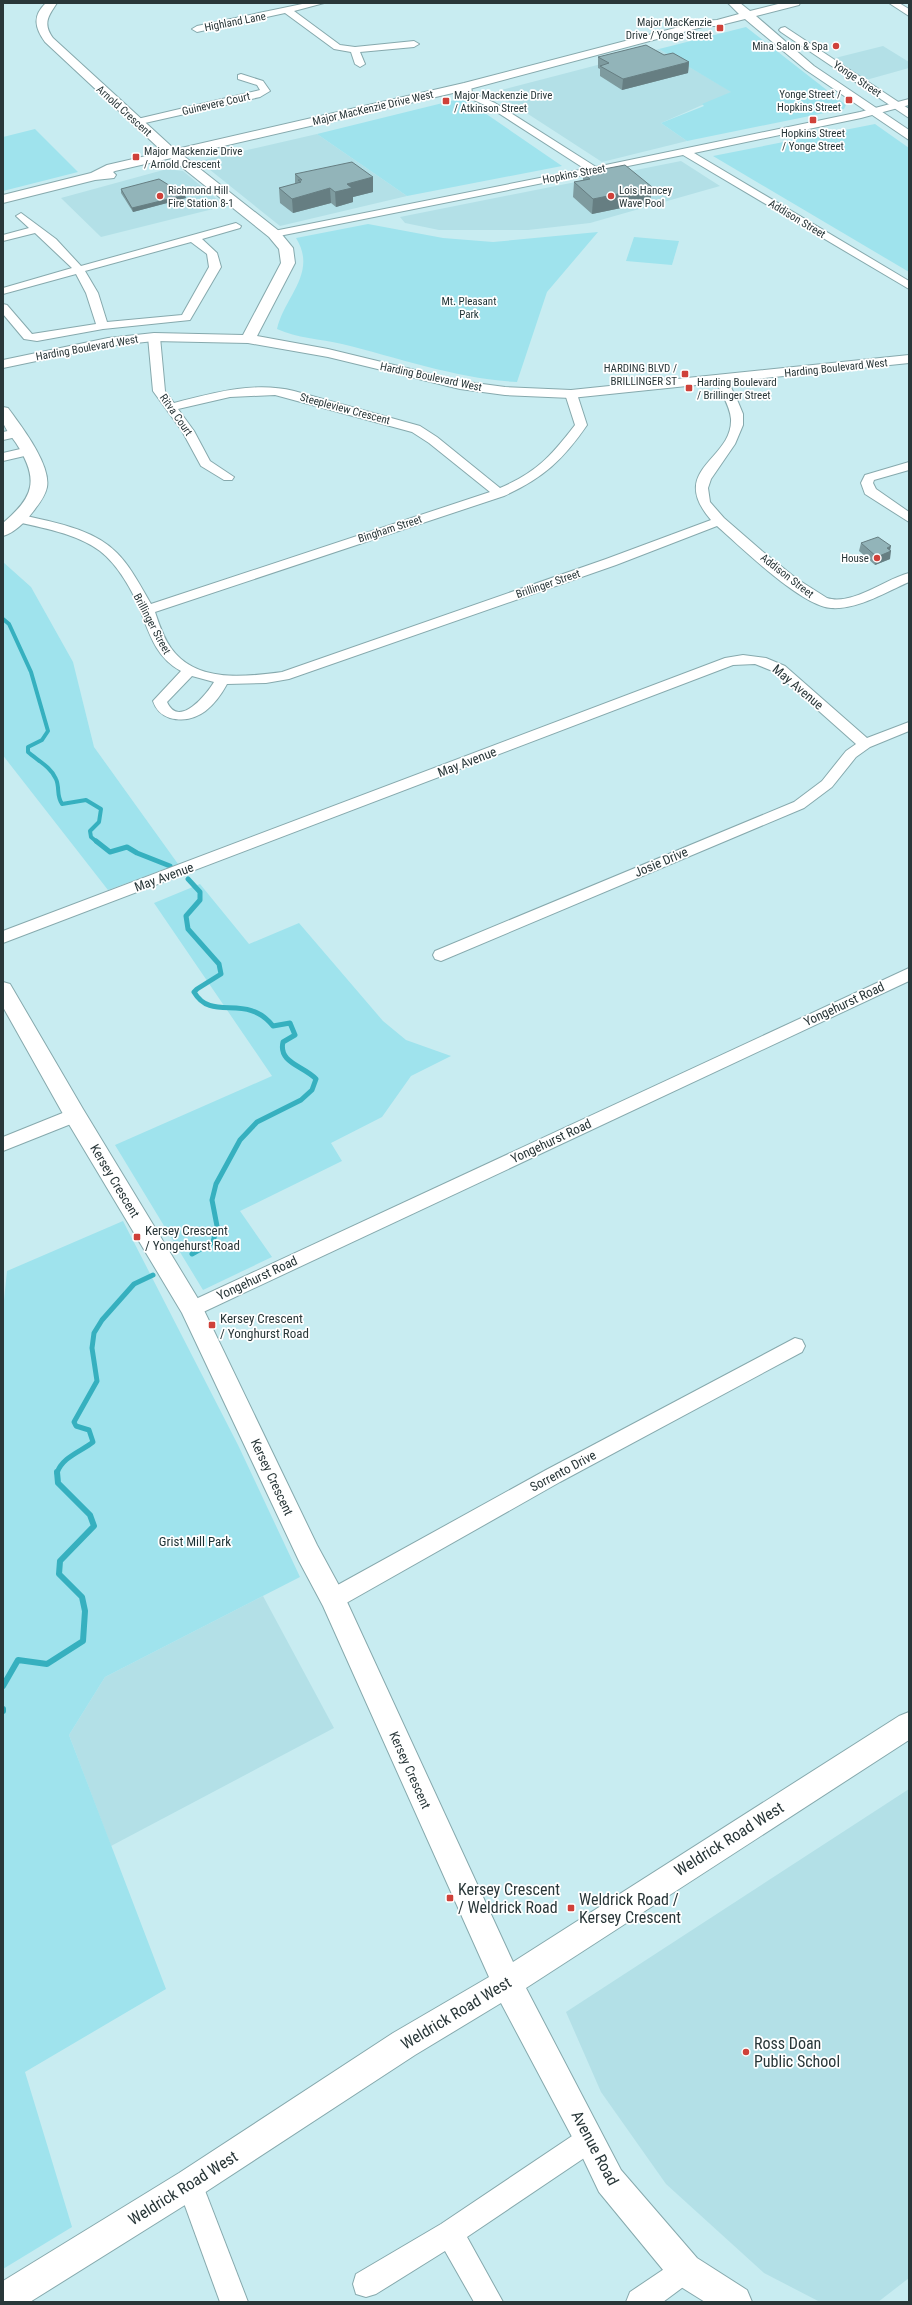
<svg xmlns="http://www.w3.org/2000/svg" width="912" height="2305" font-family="'Roboto Condensed',sans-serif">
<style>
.built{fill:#b3e0e7}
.green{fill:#9fe3ed}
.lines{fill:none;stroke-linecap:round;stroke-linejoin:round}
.stream-far2{stroke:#36b0bf;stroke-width:4}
.stream-far1{stroke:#36b0bf;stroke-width:5}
.stream{stroke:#36b0bf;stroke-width:6}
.minor-casing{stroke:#86a9ad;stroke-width:2}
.tertiary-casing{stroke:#86a9ad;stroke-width:2}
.primary-casing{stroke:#86a9ad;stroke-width:2}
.minor{fill:#fff;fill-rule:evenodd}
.tertiary{fill:#fff;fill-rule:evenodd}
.primary{fill:#fff;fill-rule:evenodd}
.wall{fill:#7e9b9f}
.shaded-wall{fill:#667e82}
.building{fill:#92b4b9;stroke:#667e82}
.poi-dot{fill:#cf413a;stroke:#fff;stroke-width:1.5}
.labels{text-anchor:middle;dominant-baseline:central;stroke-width:3.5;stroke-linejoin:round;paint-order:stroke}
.far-street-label{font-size:11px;fill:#293739;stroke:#fff}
.far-poi-label{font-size:11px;fill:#293739;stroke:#fff;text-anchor:end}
.far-park-label{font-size:11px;fill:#1b3033;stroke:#fff}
.street-label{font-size:13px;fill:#293739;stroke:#fff}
.poi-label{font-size:13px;fill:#293739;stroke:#fff;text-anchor:start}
.park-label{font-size:13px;fill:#1b3033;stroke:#fff}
.near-street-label{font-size:16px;fill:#293739;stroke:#fff}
.near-poi-label{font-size:16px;fill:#293739;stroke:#fff;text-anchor:start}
</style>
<rect width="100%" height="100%" fill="#c8ecf1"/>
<g class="built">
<path d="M883,46l26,16v6l-43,12 -31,-22z"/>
<path d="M659,49l73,43 -71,31 26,18 -85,21 -108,-70z"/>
<path d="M317,134l90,62 -127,30 -81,-65z"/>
<path d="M681,161l39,25 -130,37 -62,7h-89l-34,-7 -5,-6z"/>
<path d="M167,169l16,2 42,35 -124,31 -40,-39z"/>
<path d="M263,1596l71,132 -223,118 -42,-111 36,-58z"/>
<path d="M909,1789v489l-31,24h-58l-56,-29 -98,-89 -65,-92 -35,-80z"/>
</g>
<g class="green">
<path d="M746,27l100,78 -2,4 -157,32 -26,-18 43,-17 -2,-2 29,-12 -72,-43z"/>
<path d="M463,98l99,68 -155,30 -90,-62z"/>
<path d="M875,124l34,24v124l-196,-116z"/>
<path d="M35,129l43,43 -75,19v-54z"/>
<path d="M368,224l75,14 50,4 105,-10 -51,60 -30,90c-59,-3 -118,-24 -175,-38 -22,-5 -45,-6 -65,-15 7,-32 41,-56 19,-91z"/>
<path d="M634,237l45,4 -7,24 -46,-4z"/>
<path d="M3,562l28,25 42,75 21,85 84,117 -70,26 -103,-132 -2,-3z"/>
<path d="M200,884l49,60 50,-21 84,98 23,19 45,16 -40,20 -29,41 -51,26 11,18 -102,50 32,46 -69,33 -88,-145 157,-69 -118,-173z"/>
<path d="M123,1221l115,224 62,132 -195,100 -36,58 97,254 -141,83 47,155 -69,42v-959l4,-39z"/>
</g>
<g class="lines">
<path class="stream-far2" d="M3,619l6,5 22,48 17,59 -6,9 -14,7v5c9,8 23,15 28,27 4,9 0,16 6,25l24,-4 15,9 -2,13 -9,9 1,6 6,5"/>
<g class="stream-far1">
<path d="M96,841l14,11 17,-5 10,6 33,13"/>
<path d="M188,879l12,13v8l-14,16 2,13 31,35 2,10 -24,15 -3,3c18,31 52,0 79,34l17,-3 5,12 -12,7c-5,21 21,24 33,37l-4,11 -11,10 -44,22 -17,18 -24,44 -4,16 5,26 -4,16 -21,12"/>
<path d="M57,1473c5,-16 25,-22 36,-31l-4,-12 -13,-4 -2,-4 23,-41 -5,-33 2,-15 8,-13 32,-36 19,-9"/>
</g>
<g class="stream">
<path d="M3,1686l15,-26 29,4 36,-23 2,-30 -3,-14 -23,-23 1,-13 34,-35 -4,-11 -32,-32 -1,-11"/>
<path d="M3,1709v2"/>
</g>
<defs>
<g id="minor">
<path d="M307,3h17l-30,8 46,34 15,2 59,-6 5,3 -5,3 -54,5 5,12 -5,3 -5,-3 -4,-12 -17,-3 -49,-36 -88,19 -5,-3 5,-3z"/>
<path d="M889,3h10l10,6v7z"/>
<path d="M241,74l22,7 7,10 -10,6 -124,28 -5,-3 2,-2 127,-30 -3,-5 -19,-6v-4z"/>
<path d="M466,83l5,3 1,7 23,10 101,64 264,-55 49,-13v6l-48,13 -167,35 215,128v8l-226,-134 -409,82 -4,-1 -1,-2 5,-3 311,-62 -96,-62 -24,-11 -4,-10z"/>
<path d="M21,213l35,26 25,27 155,-43 5,3 -1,2 -38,11 15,14 4,14 -31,53 -87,9 -66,12 -13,-2 -21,-25v-10l4,1 25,29 64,-10 -10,-31 -10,-19 -73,20v-6l69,-20 -37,-35 -32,8v-6l26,-7 -13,-12zM191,242l16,12 2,13 -27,48 -75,7 -9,-29 -13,-22z"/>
<path d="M154,334l6,3 5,54 9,12c39,-10 80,-22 120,-12l126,35 17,11 63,51c37,-16 51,-32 75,-63l-10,-31 2,-3 4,-1 6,4 10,31c-24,35 -44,53 -83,71l-349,116c4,12 8,25 16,36 25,35 74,29 111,24l324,-113 105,-39c-44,-51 22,-60 20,-101 -1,-14 -11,-27 -16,-40l6,-4 6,4 11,23 5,12v11l-8,19 -24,35 -3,9 2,14 14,16 38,33 35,28 30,19c25,8 58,-19 82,-25v9c-23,10 -52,28 -78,26 -30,-2 -90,-61 -114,-82l-101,39 -327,114 -23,4 -39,1c-12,22 -30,41 -57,34 -9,-3 -14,-8 -17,-17l28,-30c-24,-13 -31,-35 -40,-59 -8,-21 -23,-47 -41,-61 -24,-18 -58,-23 -87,-30l-2,-3 2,-3 5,-1c33,8 75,14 99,39 14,14 24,34 34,51l339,-112 -61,-49 -17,-11 -137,-37 -45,2 -52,12 16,22 16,30 24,16 -2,3h-8l-23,-14 -19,-35 -29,-40 -5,-54zM192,676l22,6c-7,12 -35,47 -47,20z"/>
<path d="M17,429l4,1 2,3 -2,3 -18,4v-8z"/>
<path d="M29,447l6,4 -2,3 -30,7v-8z"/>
<path d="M909,462v8l-35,10 -1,3 3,6 33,23v10l-44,-28 -4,-11 4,-8z"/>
<path d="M743,655l23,3 19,8 82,72 42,-16v9l-39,16 -14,10 -24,30 -28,21 -363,153 -6,-2 -2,-4 2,-4 359,-149 28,-21 24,-30 10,-7 -81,-72 -20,-8 -22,1 -730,278v-12l722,-273z"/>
<path d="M909,968v13l-710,333 -7,3 -7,-3 -3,-5 3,-5z"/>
<path d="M75,1108l6,2 3,5 -3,5 -78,31v-14z"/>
<path d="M795,1338l7,2 3,6 -3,6 -242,130 -219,124 -8,3 -8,-3 -3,-7 3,-7 221,-122z"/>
<path d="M590,2126l9,4 4,9 -4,9 -132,89 36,65h-29l-29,-51 -69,43 -10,3 -10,-3 -3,-10 3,-10 85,-50 140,-94z"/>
<path d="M190,2171l9,4 49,127h-28l-43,-118 4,-9z"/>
<path d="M685,2257l9,4 4,9 -4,9 -31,23h-37l4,-10 46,-31z"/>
</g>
<g id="tertiary">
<path d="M46,3h11c-8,12 -15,20 -4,35l118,108 108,85 14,17 2,15 -38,73 71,13 132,32 45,6 66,3 338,-35v8l-338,35 -66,-3 -45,-6 -132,-32 -80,-14 -94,-2 -46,5 -105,22v-8l105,-22 46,-5 89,2 38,-72 -2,-14 -10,-12 -106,-85 -118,-110c-10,-14 -13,-26 1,-39z"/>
<path d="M3,407l5,1c13,18 43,56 39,79 -2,10 -9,18 -15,26 -7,9 -18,20 -29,23v-13c32,-27 36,-44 13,-80 -4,-6 -11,-14 -13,-21 -1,-4 0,-11 0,-15z"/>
<path d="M3,982l7,2 73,125 117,193 117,243 25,46 171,371 386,-246 10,-4v28l-383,248 95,182 76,88 50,32 5,12h-47l-32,-20 -74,-90 -20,-42 -78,-147 -86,52 -214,140 -171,107h-27v-21l176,-108 214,-140 96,-56 -166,-371 -24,-45 -117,-248 -115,-192 -64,-114z"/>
</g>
<g id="primary">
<path d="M728,3h12l10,8 32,-8h18l-1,2 -43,11 58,50 95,64v10l-103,-70 -61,-51 -28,7h-11l-240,64 -351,81 -2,1 3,3 -2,3 -19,2 -92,23v-8l88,-22 16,-8 357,-82 238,-62 15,-1 22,-6z"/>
<path d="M785,27l124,82v9l-128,-86 -2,-2 2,-2z"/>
</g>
</defs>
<use href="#minor" class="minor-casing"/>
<use href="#tertiary" class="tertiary-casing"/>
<use href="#primary" class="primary-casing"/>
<use href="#minor" class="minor"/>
<use href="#tertiary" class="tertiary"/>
<use href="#primary" class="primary"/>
</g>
<g class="wall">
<path d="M664,55l25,7 -1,11 -66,17 -22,-14v-7l-2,-1v-11z"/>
<path d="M583,173l69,14 -2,15 -58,12 -19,-17 1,-15 9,-1z"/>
<path d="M295,174l78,3v15l-20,5v5l-17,5 -5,-4 -38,10 -13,-10 -1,-15 16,-4z"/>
<path d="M121,189l65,9 -53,14 -12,-19z"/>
<path d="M861,543l29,7v9l-15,6 -16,-14z"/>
</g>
<g class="shaded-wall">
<path d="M689,62l-1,11 -66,17 1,-11z"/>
<path d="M373,177v15l-20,5v5l-17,5 -1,-15 12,-8z"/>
<path d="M652,187l-2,15 -58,12 1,-15z"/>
<path d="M330,188l1,15 -38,10 -1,-14z"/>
<path d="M185,195l1,3 -53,14 -1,-4z"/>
<path d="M891,546l-1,5h1l-1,8 -15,6 2,-8 10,-9z"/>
</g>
<g class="building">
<path d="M646,45l18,10 9,-2 16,9 -66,17 -23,-13 9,-3 -11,-6z"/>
<path d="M352,162l21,15 -26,7 5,4 -17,4 -5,-4 -38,11 -13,-11 22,-6 -3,-2h4l-7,-6z"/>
<path d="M625,165l27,22 -59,12 -19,-17 16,-3 -7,-6z"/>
<path d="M159,179l26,16 -53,13 -11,-19z"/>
<path d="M878,537l13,9 -4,2 4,3 -14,6 -16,-14z"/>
</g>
<g class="poi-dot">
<rect x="716" y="24" width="8" height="8" rx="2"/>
<circle cx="836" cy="46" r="4"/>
<rect x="845" y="96" width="8" height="8" rx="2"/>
<rect x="442" y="97" width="8" height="8" rx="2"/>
<rect x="809" y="116" width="8" height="8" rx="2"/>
<rect x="132" y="153" width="8" height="8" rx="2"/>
<circle cx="160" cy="196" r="4"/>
<circle cx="611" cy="196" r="4"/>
<rect x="681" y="370" width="8" height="8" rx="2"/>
<rect x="685" y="384" width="8" height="8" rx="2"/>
<circle cx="877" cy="558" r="4"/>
<rect x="133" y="1233" width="8" height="8" rx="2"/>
<rect x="208" y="1321" width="8" height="8" rx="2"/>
<rect x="446" y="1894" width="8" height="8" rx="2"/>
<rect x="567" y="1904" width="8" height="8" rx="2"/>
<circle cx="746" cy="2052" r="4"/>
</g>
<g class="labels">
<g class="far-street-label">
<text transform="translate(235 22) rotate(-11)">Highland Lane</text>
<text transform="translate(857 79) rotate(34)">Yonge Street</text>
<text transform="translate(216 104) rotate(-13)">Guinevere Court</text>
<text transform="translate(373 108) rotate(-13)">Major MacKenzie Drive West</text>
<text transform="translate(124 111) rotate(42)">Arnold Crescent</text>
<text transform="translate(574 174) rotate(-11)">Hopkins Street</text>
<text transform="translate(797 219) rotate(31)">Addison Street</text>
<text transform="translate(87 348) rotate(-10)">Harding Boulevard West</text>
<text transform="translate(836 368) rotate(-6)">Harding Boulevard West</text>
<text transform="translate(431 377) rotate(12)">Harding Boulevard West</text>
<text transform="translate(345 409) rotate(15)">Steepleview Crescent</text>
<text transform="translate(176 415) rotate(55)">Ritva Court</text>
<text transform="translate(390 529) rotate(-18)">Bingham Street</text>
<text transform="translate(787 576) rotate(38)">Addison Street</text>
<text transform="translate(548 584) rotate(-19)">Brillinger Street</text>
<text transform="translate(152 624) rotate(62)">Brillinger Street</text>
</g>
<g class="far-poi-label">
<text x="712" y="22">Major MacKenzie<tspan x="712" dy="13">Drive / Yonge Street</tspan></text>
<text x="828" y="46">Mina Salon &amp; Spa</text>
<text x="841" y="94">Yonge Street /<tspan x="841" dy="13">Hopkins Street</tspan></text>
<text x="454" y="95" text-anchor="start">Major Mackenzie Drive<tspan x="454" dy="13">/ Atkinson Street</tspan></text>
<text x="813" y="133" text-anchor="middle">Hopkins Street<tspan x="813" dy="13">/ Yonge Street</tspan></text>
<text x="144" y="151" text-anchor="start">Major Mackenzie Drive<tspan x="144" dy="13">/ Arnold Crescent</tspan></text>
<text x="168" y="190" text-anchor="start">Richmond Hill<tspan x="168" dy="13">Fire Station 8-1</tspan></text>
<text x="619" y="190" text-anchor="start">Lois Hancey<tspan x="619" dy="13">Wave Pool</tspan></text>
<text x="677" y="368">HARDING BLVD /<tspan x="677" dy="13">BRILLINGER ST</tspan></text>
<text x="697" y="382" text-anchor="start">Harding Boulevard<tspan x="697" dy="13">/ Brillinger Street</tspan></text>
<text x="869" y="558">House</text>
</g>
<g class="far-park-label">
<text x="469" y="301">Mt. Pleasant<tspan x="469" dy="13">Park</tspan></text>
</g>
<g class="street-label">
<text transform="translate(798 687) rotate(40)">May Avenue</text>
<text transform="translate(467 762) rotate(-21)">May Avenue</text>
<text transform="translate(661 862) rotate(-23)">Josie Drive</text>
<text transform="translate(164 877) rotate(-20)">May Avenue</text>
<text transform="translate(844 1004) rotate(-25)">Yongehurst Road</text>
<text transform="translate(551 1141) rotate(-25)">Yongehurst Road</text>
<text transform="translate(115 1181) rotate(59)">Kersey Crescent</text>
<text transform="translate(257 1278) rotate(-25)">Yongehurst Road</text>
<text transform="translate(563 1471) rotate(-28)">Sorrento Drive</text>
<text transform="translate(272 1477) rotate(65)">Kersey Crescent</text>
<text transform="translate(410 1770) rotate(66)">Kersey Crescent</text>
</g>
<g class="poi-label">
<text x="145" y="1230">Kersey Crescent<tspan x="145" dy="15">/ Yongehurst Road</tspan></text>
<text x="220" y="1318">Kersey Crescent<tspan x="220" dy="15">/ Yonghurst Road</tspan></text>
</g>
<g class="park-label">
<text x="195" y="1541">Grist Mill Park</text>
</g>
<g class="near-street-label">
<text transform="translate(729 1839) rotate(-32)">Weldrick Road West</text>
<text transform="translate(456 2013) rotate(-31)">Weldrick Road West</text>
<text transform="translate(595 2148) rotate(62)">Avenue Road</text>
<text transform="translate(183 2188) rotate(-32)">Weldrick Road West</text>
</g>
<g class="near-poi-label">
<text x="458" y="1889">Kersey Crescent<tspan x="458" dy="18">/ Weldrick Road</tspan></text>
<text x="579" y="1899">Weldrick Road /<tspan x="579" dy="18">Kersey Crescent</tspan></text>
<text x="754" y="2043">Ross Doan<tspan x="754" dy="18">Public School</tspan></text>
</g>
</g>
<rect width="912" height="2305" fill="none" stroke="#293739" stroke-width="8"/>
</svg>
